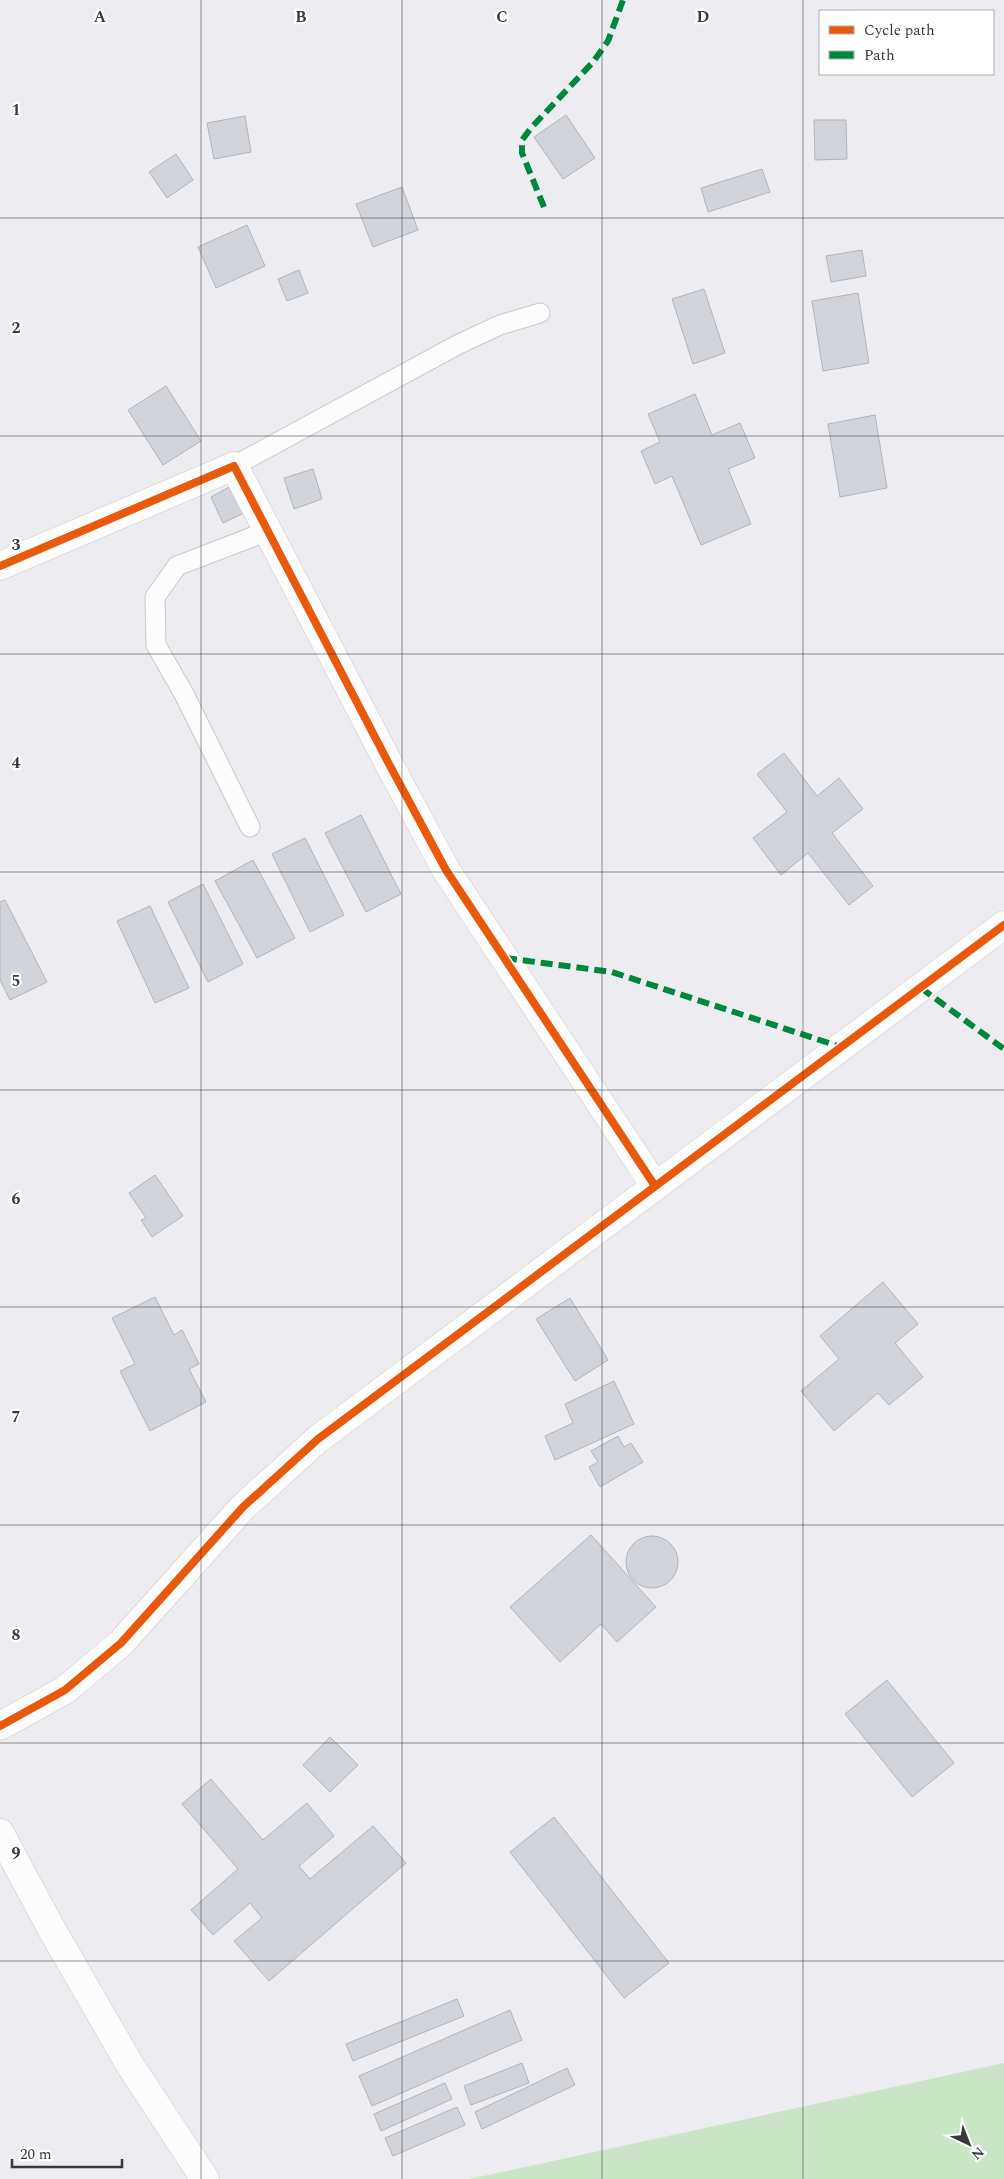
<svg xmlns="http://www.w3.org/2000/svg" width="1004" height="2179" font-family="Spectral,serif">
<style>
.green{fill:#cae5c6}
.building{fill:#d2d4dc;stroke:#b4b4b8}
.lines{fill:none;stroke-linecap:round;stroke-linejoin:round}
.service-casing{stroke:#c9cace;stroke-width:21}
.minor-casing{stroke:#c9cace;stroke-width:29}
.service{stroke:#fcfcfd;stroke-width:19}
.minor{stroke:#fcfcfd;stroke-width:28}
.quiet{stroke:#00873e;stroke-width:6;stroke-dasharray:12 6;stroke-linecap:butt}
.cycleway-casing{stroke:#fff;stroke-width:11}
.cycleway{stroke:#e8590c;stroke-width:8}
.grid{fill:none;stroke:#38393c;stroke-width:1;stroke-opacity:0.55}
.grid-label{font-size:16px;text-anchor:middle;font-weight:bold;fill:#38393c;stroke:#fff;stroke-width:4.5;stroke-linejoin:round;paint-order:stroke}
</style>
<rect width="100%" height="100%" fill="#ececf1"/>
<path class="green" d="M1004,2063v116h-534z"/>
<g class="building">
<path d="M566,115l29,43 -32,21 -29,-42z"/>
<path d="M245,116l6,36 -37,7 -7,-36z"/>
<path d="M814,120h32l1,39 -32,1z"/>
<path d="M176,154l17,26 -26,18 -18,-26z"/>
<path d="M762,169l8,23 -62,20 -7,-24z"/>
<path d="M402,187l16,43 -45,17 -17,-43z"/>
<path d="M247,225l18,41 -49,22 -18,-41z"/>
<path d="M862,250l4,26 -35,6 -5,-26z"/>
<path d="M299,270l9,23 -21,8 -9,-22z"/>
<path d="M704,289l21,64 -32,11 -21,-65z"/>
<path d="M858,293l11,70 -46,8 -11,-70z"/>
<path d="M166,386l35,55 -38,24 -35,-55z"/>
<path d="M695,394l17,41 28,-12 15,35 -27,11 23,55 -50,21 -29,-69 -17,8 -14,-33 19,-9 -12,-28z"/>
<path d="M875,415l12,73 -47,9 -12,-73z"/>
<path d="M313,469l9,30 -28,10 -10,-31z"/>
<path d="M233,485l13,27 -23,11 -12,-26z"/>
<path d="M784,753l33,43 22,-18 24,31 -31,24 41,53 -24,19 -41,-52 -27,22 -28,-37 34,-26 -30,-38z"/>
<path d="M361,815l40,79 -35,18 -41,-79z"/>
<path d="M305,838l39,77 -34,17 -38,-78z"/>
<path d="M253,860l42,78 -38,20 -42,-77z"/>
<path d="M203,884l40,80 -35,18 -40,-80z"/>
<path d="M5,900l42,82 -37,18 -10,-20v-78z"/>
<path d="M150,906l39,82 -34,15 -38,-82z"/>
<path d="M155,1175l28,41 -31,21 -11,-17 5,-2 -17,-25z"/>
<path d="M883,1282l35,42 -23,19 28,34 -34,28 -11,-12 -44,38 -33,-40 38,-32 -19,-23z"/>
<path d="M155,1297l19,38 8,-5 17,34 -10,5 17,33 -56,29 -30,-60 15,-7 -23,-46z"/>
<path d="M570,1298l38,62 -33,21 -39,-62z"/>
<path d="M614,1381l20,43 -79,36 -10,-24 28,-13 -8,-19z"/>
<path d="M618,1436l6,11 7,-4 12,19 -43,25 -11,-20 9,-5 -7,-11z"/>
<path d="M591,1535l65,72 -39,35 -16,-18 -41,38 -50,-55z"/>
<circle cx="652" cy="1562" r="26"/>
<path d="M887,1680l67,83 -42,34 -67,-83z"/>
<path d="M330,1737l28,28 -28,27 -27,-27z"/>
<path d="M211,1779l52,61 44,-37 27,33 -35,30 11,13 63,-53 33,37 -137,118 -35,-40 28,-23 -12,-15 -37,32 -22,-25 47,-41 -56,-65z"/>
<path d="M554,1817l115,146 -45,35 -114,-146z"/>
<path d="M457,1999l7,17 -111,45 -7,-17z"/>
<path d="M510,2010l12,30 -150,66 -13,-30z"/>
<path d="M522,2063l7,20 -58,22 -7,-19z"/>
<path d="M567,2068l8,17 -93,44 -7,-17z"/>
<path d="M445,2083l7,16 -71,32 -7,-17z"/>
<path d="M457,2107l8,18 -72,31 -8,-18z"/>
</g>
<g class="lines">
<defs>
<g id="service">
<path d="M234,466l225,-122 41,-19 40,-12"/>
<path d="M250,827l-66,-133 -28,-49 -1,-48 22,-31 91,-35"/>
</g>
<g id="minor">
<path d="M0,566l234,-100 155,298 57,106 209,316"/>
<path d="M0,1726l65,-36 56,-47 122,-136 75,-68 686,-514"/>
<path d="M0,1833l51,95 79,137 75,114"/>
</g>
</defs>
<use href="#service" class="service-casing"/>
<use href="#minor" class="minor-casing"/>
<use href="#service" class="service"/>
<use href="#minor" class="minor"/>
<g class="quiet">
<path d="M544,207l-22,-54v-13l9,-12 62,-66 15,-21 15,-41"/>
<path d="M505,958l107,14 229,75"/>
<path d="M921,988l83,61"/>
</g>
<defs>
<g id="cycleway">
<path d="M0,566l234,-100 155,298 57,106 209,316"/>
<path d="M0,1726l65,-36 56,-47 122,-136 75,-68 686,-514"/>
</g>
</defs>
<use href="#cycleway" class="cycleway-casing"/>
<use href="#cycleway" class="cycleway"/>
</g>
<path class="grid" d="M201,0v2179M402,0v2179M602,0v2179M803,0v2179M0,218h1004M0,436h1004M0,654h1004M0,872h1004M0,1090h1004M0,1307h1004M0,1525h1004M0,1743h1004M0,1961h1004"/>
<g class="grid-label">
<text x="100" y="22">A</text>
<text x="301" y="22">B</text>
<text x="502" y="22">C</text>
<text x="703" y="22">D</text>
<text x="16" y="115">1</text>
<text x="16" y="333">2</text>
<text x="16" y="550">3</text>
<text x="16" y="768">4</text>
<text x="16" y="986">5</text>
<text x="16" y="1204">6</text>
<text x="16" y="1422">7</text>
<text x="16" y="1640">8</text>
<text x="16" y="1858">9</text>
</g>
<rect x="819" y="10" width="175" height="65" fill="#ffffff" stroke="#afb0b1"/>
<rect x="829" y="26" width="25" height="8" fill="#e8590c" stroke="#afb0b1"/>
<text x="864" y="35" font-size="15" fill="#38393c">Cycle path</text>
<rect x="829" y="51" width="25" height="8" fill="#00873e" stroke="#afb0b1"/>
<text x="864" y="60" font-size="15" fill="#38393c">Path</text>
<g transform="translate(969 2144) rotate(137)" stroke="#ffffff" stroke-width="4" paint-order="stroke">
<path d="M0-4L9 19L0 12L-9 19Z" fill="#38393c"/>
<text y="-8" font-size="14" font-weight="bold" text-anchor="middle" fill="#38393c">N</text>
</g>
<path d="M12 2159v8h110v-8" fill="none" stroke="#38393c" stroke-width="2.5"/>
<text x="20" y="2159" font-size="15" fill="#38393c" stroke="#ffffff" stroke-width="4" paint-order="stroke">20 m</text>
</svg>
